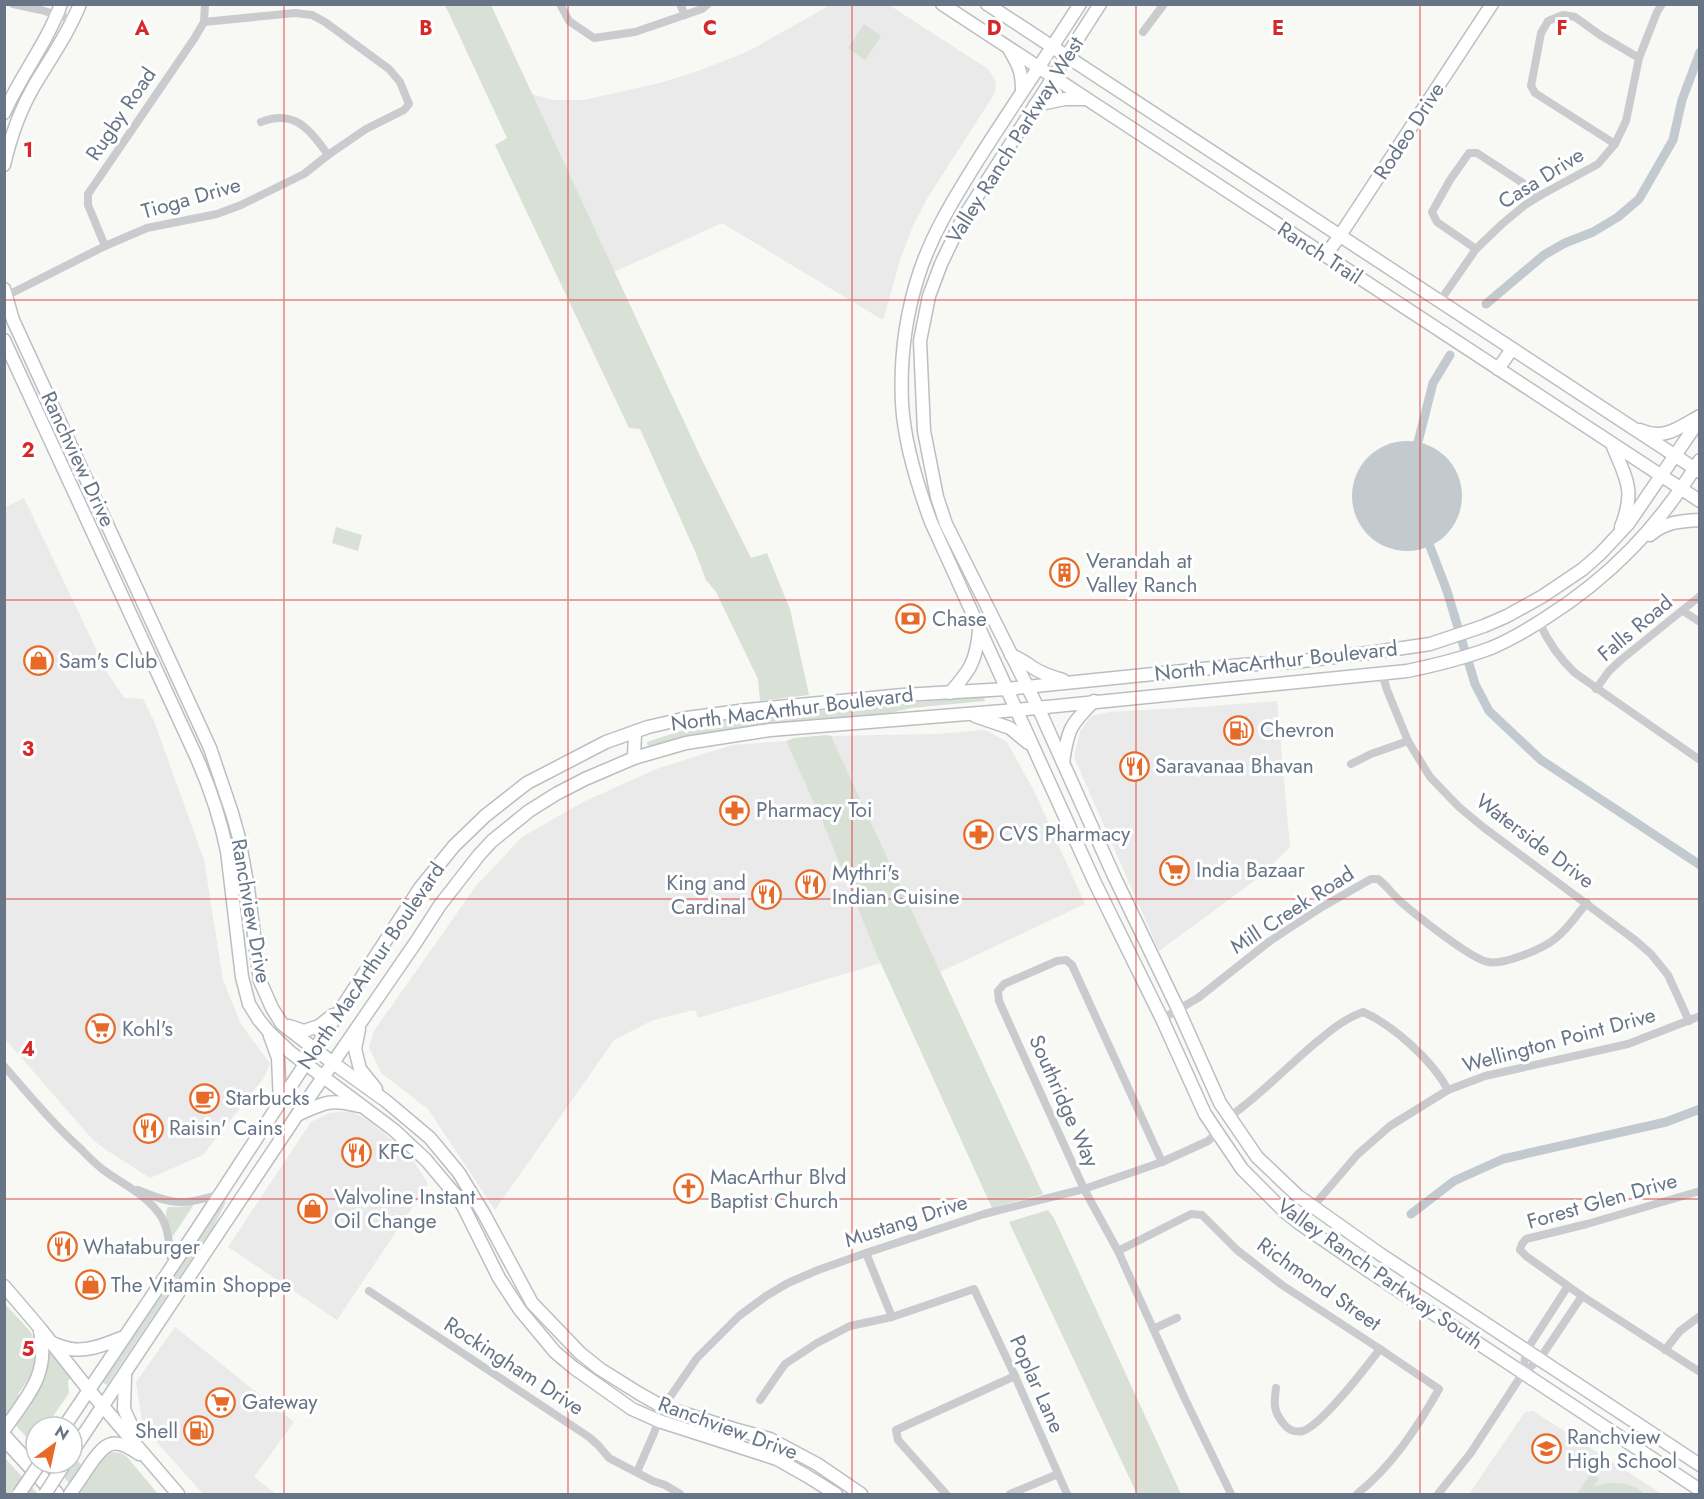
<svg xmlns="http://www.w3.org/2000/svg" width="1704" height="1499" font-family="Jost,sans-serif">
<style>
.built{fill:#e9eae9}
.green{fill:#d9e0d6}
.water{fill:#c2cad0}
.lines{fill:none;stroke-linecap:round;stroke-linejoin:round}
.canal{stroke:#c2cad0;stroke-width:9}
.secondary-casing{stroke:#bbbec3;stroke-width:15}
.highway-casing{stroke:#b9bbbf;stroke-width:18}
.street{stroke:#c9cbcf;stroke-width:8}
.secondary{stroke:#fff;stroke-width:12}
.highway{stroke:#fff;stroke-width:15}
.secondary-bridge-casing{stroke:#bbbec3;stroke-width:15;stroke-linecap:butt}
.secondary-bridge{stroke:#fff;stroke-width:12}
.grid{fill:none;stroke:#d62828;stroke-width:1.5;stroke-opacity:0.55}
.labels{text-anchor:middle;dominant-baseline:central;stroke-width:6;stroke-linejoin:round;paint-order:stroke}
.street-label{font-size:21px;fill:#677587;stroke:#fff}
.poi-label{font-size:21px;fill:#677587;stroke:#fff;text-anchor:start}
.grid-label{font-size:20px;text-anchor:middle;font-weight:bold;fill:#d62828;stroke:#fff;stroke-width:6;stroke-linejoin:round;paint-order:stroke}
</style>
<rect width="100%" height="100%" fill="#f8f8f5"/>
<g class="built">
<path d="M832,4l57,1 99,64 8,13 -1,11 -67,104 -15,29 -12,31 -18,63 -161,-97 -108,49 -82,-178 21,6h31l76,-17 38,-12 49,-19z"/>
<path d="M24,498l84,176 16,24 19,1 11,22 50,139 19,120 18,44 29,40 -7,15 -60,76 -53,23 -45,-29 -12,-9 -88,-101 -1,-531z"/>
<path d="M1277,701l13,146 -33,32 -98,72 -85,-194 6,-25 11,-16 19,-4 88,-5z"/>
<path d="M985,730l22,12 28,51 50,111 -145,68 -109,-236 105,-2z"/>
<path d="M786,741l37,82 58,140 -183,55 -3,-8 -42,10 -39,20 -119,170 -67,-101 -47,-36 -12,-26 5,-16 102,-145 46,-49 61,-35 76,-34 73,-23z"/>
<path d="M350,1111l18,9 42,35 18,29 -91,136 -109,-73 83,-125 18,-9z"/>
<path d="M175,1327l119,95 -40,55 22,17h-73l-60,-67 -7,-45z"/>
<path d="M1533,1411l129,83h-193l56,-82z"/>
</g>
<g class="green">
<path d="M445,5h46l210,453 50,100 16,-5 23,56 19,86 -49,6 -2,-22 -42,-87 -10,-12 -11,-29 -55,-122 -11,-1 -134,-283 12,-7z"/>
<path d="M864,24l17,12 -16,24 -17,-12z"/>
<path d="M336,527l26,8 -4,16 -26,-8z"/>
<path d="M984,696l1,5 -74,7 -33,8 -166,16 -64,14 -1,-4 58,-19 18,-3z"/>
<path d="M827,735l4,1 212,458 -51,14 -115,-253 -54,-132 -37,-82 8,-3z"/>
<path d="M223,1201l3,1 -12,24 -107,159 -5,-3z"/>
<path d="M192,1205l1,1 -20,30c-4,-8 -10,-21 -5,-29h14z"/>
<path d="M1048,1210l6,8 127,276h-44l-128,-272z"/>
<path d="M4,1303l26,28 6,11v27l-18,25 8,9c11,-18 24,-36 21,-58l22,24 1,11h-2l1,13 -22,32 1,2h-12v21l-31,-35z"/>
<path d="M109,1452l12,1 6,4 31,37h-78l-30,-31h22v-8l17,18 15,-20z"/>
<path d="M4,1457l34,37h-33z"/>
<path d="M1591,1473l8,5 -5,9c16,-7 38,-5 51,7h-22l-3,-1 -43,1z"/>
</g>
<circle class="water" cx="1407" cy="496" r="55"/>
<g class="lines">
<g class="canal">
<path d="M1486,304l58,-49 21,-12 28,-11 25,-15 21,-18 34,-59 9,-40 18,-48"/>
<path d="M1416,453l2,-11 15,-59 17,-28"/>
<path d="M1426,536l21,55 28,93 14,27 52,49 159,105"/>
<path d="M1411,1214l43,-33 49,-22 163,-37 34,-13"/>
</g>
<defs>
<g id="secondary">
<path d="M942,4l758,497"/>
<path d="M987,4l713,468"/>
<path d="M1080,4c-34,53 -69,104 -102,156 -23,37 -47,75 -60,117 -13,41 -18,83 -16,126 2,37 16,84 29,119l164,361 67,136 43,95 37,55 42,42 15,12 67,46 334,221"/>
<path d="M1100,4l-138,216 -21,44 -12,32 -9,45 4,90 13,66 9,27 96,192 72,160 64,133 42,94 37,54 41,39 82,58 320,211"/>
<path d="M1010,51c9,15 12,21 12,39"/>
<path d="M1035,105l30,-6h19"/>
<path d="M4,113c17,-38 43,-70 57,-109"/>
<path d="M4,165c6,-26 16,-55 30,-79 16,-27 34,-52 46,-82"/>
<path d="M1325,256l14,-19 153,-233"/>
<path d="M4,289l9,31 197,428 22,65 7,25 9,50 12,93 12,27 10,16 51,39 53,38 44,37 29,35 25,41 48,89 48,50 20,16 40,25 23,13 71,22 36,10 47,25 44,30"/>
<path d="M4,340l191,414c14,31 25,63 32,97l15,126 7,27 10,16 10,12 21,20 104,78 32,30 32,38 6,10 35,70 21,32 35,42 19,16 58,41 27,12 118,38 30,17 29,18"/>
<path d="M1498,369l14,-20"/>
<path d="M1640,430c25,11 39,-3 60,-14"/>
<path d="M1612,444c14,35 24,45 9,83"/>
<path d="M1650,535c15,-13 30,-14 50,-15"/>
<path d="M1011,655c8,3 14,7 21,12 10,7 20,10 31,13"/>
<path d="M950,693c20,-23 26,-31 29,-62"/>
<path d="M975,716l35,12 18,15"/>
<path d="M634,758l1,-26"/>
<path d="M1063,762c5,-33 7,-37 31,-61"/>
<path d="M289,1026l15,5 15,-5 14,-11"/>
<path d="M359,1029l-4,20 5,20 16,20"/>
<path d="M270,1036l8,22 2,44"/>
<path d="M299,1114c26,-12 31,-15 60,-8"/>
<path d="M4,1286l35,41 49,62 90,105"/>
<path d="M52,1343c6,2 13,5 19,6 18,3 37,-6 53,-12"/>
<path d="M125,1374l-1,35 9,20 -1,11"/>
<path d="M64,1427l132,-196 224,-343 34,-42 31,-30 42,-33 79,-41 42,-15 39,-9 60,-8 156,-15 104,-6 235,-24 52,-3 82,-10 54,-8 54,-18 23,-10 36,-20 40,-27 17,-15 28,-30 72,-105"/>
<path d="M4,1430c23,-34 46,-55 36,-99"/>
<path d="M72,1452l225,-337 119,-173 24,-37 39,-50 13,-14 37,-30 27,-17 29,-15 49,-21 52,-15 84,-13 246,-20 391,-39c29,-6 57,-13 84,-23 19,-8 36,-18 53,-29 67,-42 114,-92 156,-159"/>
<path d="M70,1494c6,-9 13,-18 19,-28 16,-23 24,-31 50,-12"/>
</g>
<path id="highway" d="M4,1437l52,57"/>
</defs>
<use href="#secondary" class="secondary-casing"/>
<use href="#highway" class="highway-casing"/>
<g class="street">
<path d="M13,4l28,6 33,10"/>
<path d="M560,4l9,17 25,17 41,-6 67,-23 6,-5"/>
<path d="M680,4l5,11"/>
<path d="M1143,32l21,-28"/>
<path d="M261,122c33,-13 49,7 67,33"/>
<path d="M1615,144l-80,-51 -4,-7 10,-53 7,-12 15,-6 12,2 25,18 39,23"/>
<path d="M105,246l-17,-41v-11l106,-155 10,-17 1,-18"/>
<path d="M1476,249l-39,-27 -5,-10 18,-32 19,-27h8l64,42"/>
<path d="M6,296l99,-50 42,-18 70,-14 24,-9 63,-31 24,-19 38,-26 38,-19 5,-6 -9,-22 -11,-13 -64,-47 -13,-7 -17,-2 -91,9"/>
<path d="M1440,301l36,-52 26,-25 23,-19 16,-10 57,-31 17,-20 11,-23 13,-63 18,-46 5,-8"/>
<path d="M1683,611l17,11"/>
<path d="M1539,622c9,20 20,36 36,51l125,87"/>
<path d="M1382,673l5,17 21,51 22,36 29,30 24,20 152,113 16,14 17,21 21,46"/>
<path d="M1596,689l13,-18 13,-12 78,-63"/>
<path d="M1351,764l20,-10 37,-13"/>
<path d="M1162,1019l36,-21 72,-57 52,-34 49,-28h7c9,7 15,16 23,23 15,13 70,57 87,60 16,3 55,-13 68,-24 12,-9 21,-24 31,-35"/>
<path d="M4,1066c25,29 50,59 78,84 6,7 13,13 20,19 20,15 46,26 60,49 8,14 7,33 10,49"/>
<path d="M1229,1117c30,-21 56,-48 84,-72 16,-13 30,-26 50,-33 30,13 70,49 85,78"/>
<path d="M1162,1162l-90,-197 -6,-5 -9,1 -53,23 -6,7 1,10 85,188 34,62 66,146 47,97"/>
<path d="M138,1190c36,15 44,16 82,4"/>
<path d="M1700,1191l-113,33 -61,15 -4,5 -2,6 6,6 56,40 118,76"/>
<path d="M1299,1223l58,-68 33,-29 58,-36 37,-14 143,-32 72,-28"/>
<path d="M1118,1251l73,-37 11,1 35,35 45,35 98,64 59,40c-22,39 -47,77 -82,105"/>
<path d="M866,1253l26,64"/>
<path d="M369,1291l220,146 9,8 11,13 44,23 12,4 15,9"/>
<path d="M1153,1329l24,-11"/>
<path d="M1665,1350l15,-19 20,-15"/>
<path d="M1523,1373l3,-22 42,-65"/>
<path d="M1276,1388c-2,15 -3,23 7,35 5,7 11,10 20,8 20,-7 63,-64 77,-82"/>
<path d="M760,1400l25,-36 32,-21 33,-17 42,-9 82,-28 41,87 52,118"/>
<path d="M637,1472l17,-39 9,-26 34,-49 42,-42 27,-20 22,-13 30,-13 48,-17 118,-39 100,-25 78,-27 46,-21 10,-9"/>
<path d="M946,1494l-48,-54 -2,-10 119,-54"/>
<path d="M1010,1494l48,-20"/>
<path d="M1438,1494l32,-40 53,-81 16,-13 43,-64"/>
</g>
<use href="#secondary" class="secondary"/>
<use href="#highway" class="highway"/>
<defs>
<g id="secondary-bridge">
<path d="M19,1494l21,-31"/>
<path d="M45,1494l20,-31"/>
</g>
</defs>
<use href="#secondary-bridge" class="secondary-bridge-casing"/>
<use href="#secondary-bridge" class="secondary-bridge"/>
</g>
<path class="grid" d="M284,4v1490M568,4v1490M852,4v1490M1136,4v1490M1420,4v1490M4,300h1696M4,600h1696M4,899h1696M4,1199h1696"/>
<defs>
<symbol id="building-ring" viewBox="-11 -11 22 22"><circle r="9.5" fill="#fff" stroke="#e66a28" stroke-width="1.5"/><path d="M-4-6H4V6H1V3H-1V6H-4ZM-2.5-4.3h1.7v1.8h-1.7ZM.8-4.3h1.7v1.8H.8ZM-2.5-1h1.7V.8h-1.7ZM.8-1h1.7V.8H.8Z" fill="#e66a28"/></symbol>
<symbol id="bank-ring" viewBox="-11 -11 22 22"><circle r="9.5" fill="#fff" stroke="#e66a28" stroke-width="1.5"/><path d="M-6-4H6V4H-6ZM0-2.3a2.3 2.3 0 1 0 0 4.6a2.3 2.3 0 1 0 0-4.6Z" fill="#e66a28"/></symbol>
<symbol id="shop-ring" viewBox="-11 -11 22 22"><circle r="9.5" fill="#fff" stroke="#e66a28" stroke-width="1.5"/><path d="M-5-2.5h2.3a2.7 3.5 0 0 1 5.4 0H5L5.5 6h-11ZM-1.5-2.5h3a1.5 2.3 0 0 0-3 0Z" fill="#e66a28"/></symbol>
<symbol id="fuel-ring" viewBox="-11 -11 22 22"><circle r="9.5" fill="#fff" stroke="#e66a28" stroke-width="1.5"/><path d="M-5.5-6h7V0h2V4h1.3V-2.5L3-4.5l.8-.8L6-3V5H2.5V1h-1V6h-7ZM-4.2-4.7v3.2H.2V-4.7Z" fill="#e66a28"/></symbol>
<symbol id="restaurant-ring" viewBox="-11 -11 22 22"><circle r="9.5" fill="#fff" stroke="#e66a28" stroke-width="1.5"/><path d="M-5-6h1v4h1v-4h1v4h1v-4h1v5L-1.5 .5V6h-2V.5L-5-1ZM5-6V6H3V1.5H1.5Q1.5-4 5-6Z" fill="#e66a28"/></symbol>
<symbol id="pharmacy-ring" viewBox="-11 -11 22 22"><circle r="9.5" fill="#fff" stroke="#e66a28" stroke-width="1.5"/><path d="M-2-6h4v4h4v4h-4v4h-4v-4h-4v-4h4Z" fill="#e66a28"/></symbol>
<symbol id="supermarket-ring" viewBox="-11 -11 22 22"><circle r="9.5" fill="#fff" stroke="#e66a28" stroke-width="1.5"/><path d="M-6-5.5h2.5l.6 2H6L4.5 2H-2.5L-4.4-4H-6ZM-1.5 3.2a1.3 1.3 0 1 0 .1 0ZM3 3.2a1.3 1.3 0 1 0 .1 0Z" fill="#e66a28"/></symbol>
<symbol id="cafe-ring" viewBox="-11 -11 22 22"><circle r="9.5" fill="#fff" stroke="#e66a28" stroke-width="1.5"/><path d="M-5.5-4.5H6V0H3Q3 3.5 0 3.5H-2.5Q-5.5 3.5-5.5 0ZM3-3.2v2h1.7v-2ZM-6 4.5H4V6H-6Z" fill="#e66a28"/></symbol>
<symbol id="church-ring" viewBox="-11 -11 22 22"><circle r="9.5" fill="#fff" stroke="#e66a28" stroke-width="1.5"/><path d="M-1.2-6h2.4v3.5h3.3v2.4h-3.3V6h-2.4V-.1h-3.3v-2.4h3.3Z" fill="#e66a28"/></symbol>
<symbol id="school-ring" viewBox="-11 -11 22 22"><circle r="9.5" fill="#fff" stroke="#e66a28" stroke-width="1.5"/><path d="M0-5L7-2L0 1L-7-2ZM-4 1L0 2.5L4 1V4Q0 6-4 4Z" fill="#e66a28"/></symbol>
</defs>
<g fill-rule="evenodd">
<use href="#building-ring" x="1048" y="556" width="33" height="33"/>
<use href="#bank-ring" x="894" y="602" width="33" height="33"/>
<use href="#shop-ring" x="22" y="644" width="33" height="33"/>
<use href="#fuel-ring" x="1222" y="714" width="33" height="33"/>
<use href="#restaurant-ring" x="1118" y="750" width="33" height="33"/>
<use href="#pharmacy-ring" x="718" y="794" width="33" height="33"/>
<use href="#pharmacy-ring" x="962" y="818" width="33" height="33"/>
<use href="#supermarket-ring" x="1158" y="854" width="33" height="33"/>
<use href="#restaurant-ring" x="794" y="868" width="33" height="33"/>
<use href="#restaurant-ring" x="750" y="878" width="33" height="33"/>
<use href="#supermarket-ring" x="84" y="1012" width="33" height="33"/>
<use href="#cafe-ring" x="188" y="1082" width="33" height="33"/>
<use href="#restaurant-ring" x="132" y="1112" width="33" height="33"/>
<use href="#restaurant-ring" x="340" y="1136" width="33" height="33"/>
<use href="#church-ring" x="672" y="1172" width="33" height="33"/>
<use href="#shop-ring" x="296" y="1192" width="33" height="33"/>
<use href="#restaurant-ring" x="46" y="1230" width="33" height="33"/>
<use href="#shop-ring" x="74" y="1268" width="33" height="33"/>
<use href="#supermarket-ring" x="204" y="1386" width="33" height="33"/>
<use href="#fuel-ring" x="182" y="1414" width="33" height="33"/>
<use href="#school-ring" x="1530" y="1432" width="33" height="33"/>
</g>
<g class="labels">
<g class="street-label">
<text transform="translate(121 114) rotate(-56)">Rugby Road</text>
<text transform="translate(1409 131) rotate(-57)">Rodeo Drive</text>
<text transform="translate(1015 140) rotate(-58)">Valley Ranch Parkway West</text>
<text transform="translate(1541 178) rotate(-32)">Casa Drive</text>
<text transform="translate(191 198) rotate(-16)">Tioga Drive</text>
<text transform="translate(1320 253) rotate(33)">Ranch Trail</text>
<text transform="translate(78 459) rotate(65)">Ranchview Drive</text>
<text transform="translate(1635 628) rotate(-40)">Falls Road</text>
<text transform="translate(1276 661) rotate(-6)">North MacArthur Boulevard</text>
<text transform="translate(792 709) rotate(-7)">North MacArthur Boulevard</text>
<text transform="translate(1535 841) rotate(37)">Waterside Drive</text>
<text transform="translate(1292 910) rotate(-33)">Mill Creek Road</text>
<text transform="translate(251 911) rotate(80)">Ranchview Drive</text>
<text transform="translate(371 966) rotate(-56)">North MacArthur Boulevard</text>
<text transform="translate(1559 1040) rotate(-15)">Wellington Point Drive</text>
<text transform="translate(1064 1101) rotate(66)">Southridge Way</text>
<text transform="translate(1602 1201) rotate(-16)">Forest Glen Drive</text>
<text transform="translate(906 1221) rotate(-18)">Mustang Drive</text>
<text transform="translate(1380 1274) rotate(35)">Valley Ranch Parkway South</text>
<text transform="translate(1319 1284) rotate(35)">Richmond Street</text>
<text transform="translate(514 1366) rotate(33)">Rockingham Drive</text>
<text transform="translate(1037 1384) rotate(66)">Poplar Lane</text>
<text transform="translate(728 1428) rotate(20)">Ranchview Drive</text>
</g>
<g class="poi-label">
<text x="1086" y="561">Verandah at<tspan x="1086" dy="24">Valley Ranch</tspan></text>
<text x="932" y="619">Chase</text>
<text x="59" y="661">Sam's Club</text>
<text x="1260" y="730">Chevron</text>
<text x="1155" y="766">Saravanaa Bhavan</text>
<text x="756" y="810">Pharmacy Toi</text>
<text x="999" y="834">CVS Pharmacy</text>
<text x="1196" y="870">India Bazaar</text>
<text x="832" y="873">Mythri's<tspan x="832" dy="24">Indian Cuisine</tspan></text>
<text x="746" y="883" text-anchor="end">King and<tspan x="746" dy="24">Cardinal</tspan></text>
<text x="122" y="1029">Kohl's</text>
<text x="225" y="1098">Starbucks</text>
<text x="169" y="1128">Raisin' Cains</text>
<text x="378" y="1152">KFC</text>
<text x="710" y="1177">MacArthur Blvd<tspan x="710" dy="24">Baptist Church</tspan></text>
<text x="334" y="1197">Valvoline Instant<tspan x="334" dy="24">Oil Change</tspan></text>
<text x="83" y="1247">Whataburger</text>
<text x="111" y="1285">The Vitamin Shoppe</text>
<text x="242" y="1402">Gateway</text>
<text x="178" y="1431" text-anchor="end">Shell</text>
<text x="1567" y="1437">Ranchview<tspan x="1567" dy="24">High School</tspan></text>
</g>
</g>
<g class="grid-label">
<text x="142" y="35">A</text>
<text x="426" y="35">B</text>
<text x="710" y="35">C</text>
<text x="994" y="35">D</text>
<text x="1278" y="35">E</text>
<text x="1562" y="35">F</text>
<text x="28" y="157">1</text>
<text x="28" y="457">2</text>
<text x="28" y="756">3</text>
<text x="28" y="1056">4</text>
<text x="28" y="1356">5</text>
</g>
<rect width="1704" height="1499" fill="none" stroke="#677587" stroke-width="12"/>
<g transform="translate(54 1445) rotate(33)"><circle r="28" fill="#ffffff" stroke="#c2c8cf" stroke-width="1.5"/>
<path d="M0-4.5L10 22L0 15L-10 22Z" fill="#e66a28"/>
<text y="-9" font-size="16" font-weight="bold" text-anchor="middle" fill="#677587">N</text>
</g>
</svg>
